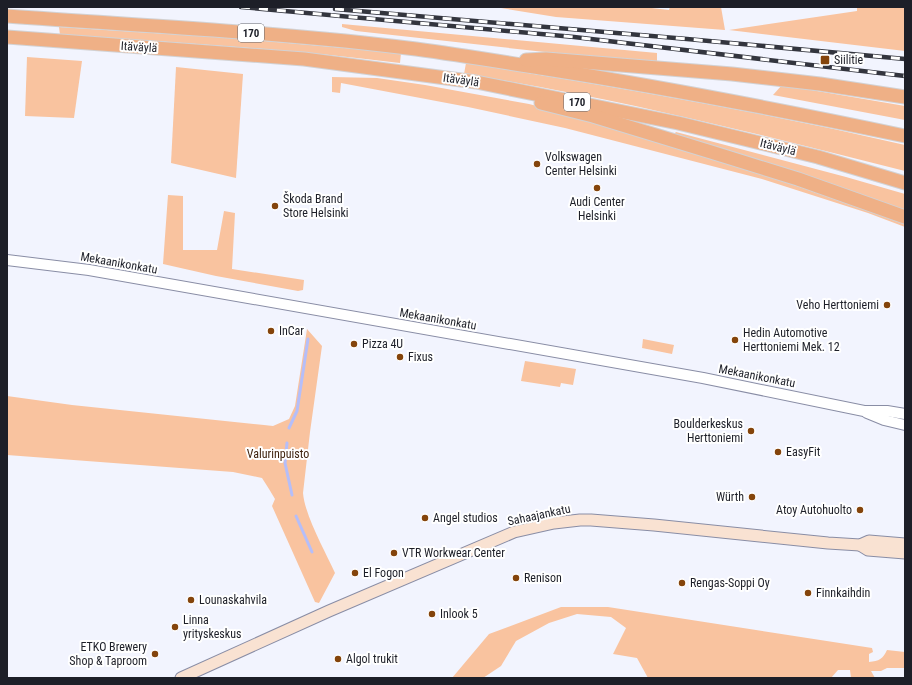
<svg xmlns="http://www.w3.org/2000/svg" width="912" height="685" font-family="'Roboto Condensed',sans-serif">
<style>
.green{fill:#f9c39f}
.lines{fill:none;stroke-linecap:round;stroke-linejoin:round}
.stream{stroke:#b5bef9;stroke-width:3}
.tertiary-casing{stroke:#898da5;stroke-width:12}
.secondary-casing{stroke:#898da5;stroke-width:13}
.trunk-casing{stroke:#d2d2d4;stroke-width:15}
.tertiary{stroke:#fff;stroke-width:10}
.secondary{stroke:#f9e2d2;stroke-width:11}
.trunk{stroke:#efb086;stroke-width:13}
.rail-casing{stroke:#33353e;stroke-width:4.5}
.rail{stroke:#fff;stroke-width:3;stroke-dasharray:9;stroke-linecap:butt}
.poi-dot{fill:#84440b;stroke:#fff;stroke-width:1.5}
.labels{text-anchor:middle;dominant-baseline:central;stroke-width:4;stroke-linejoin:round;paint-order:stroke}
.shield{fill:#fff;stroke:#616268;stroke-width:1}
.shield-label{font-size:11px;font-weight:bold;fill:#1d1f28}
.street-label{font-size:12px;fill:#1d1f28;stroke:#fff}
.poi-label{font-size:12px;fill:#1d1f28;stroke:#fff;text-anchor:start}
.park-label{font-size:12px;fill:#3f230e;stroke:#fff}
</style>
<rect width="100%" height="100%" fill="#f2f4fe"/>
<g class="green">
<path d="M495,7h148l26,3 1,-3h51l4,23 -169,-13z"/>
<path d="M857,7h48v44l-176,-21 128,-19z"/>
<path d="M342,24l315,29v10l-112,-11 -189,-21 -14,-4z"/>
<path d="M59,27l173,11 169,15 -1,10c-113,-14 -227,-21 -340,-28z"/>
<path d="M27,57l55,4 -8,57 -49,-2z"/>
<path d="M466,63c147,24 294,48 439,82v26c-146,-37 -292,-74 -441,-97z"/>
<path d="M176,67l67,7 -7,104 -65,-15z"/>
<path d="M332,77l45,1 48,7 104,19 46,12 185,57 145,51v3l-37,-14 -106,-34 -197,-51 -97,-21 -127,-24 -1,10 -8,-1z"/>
<path d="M782,85l123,21v14l-132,-25z"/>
<path d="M676,132l170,45 59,17v18l-143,-50 -88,-28z"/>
<path d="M168,195l15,1v54h34l7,-39 11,2 -3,56 72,11 -1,10 -5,1 -82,-15 -53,-12z"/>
<path d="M307,329l15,17 -12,86 -7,61c2,23 22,58 32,80l-16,30 -4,-1 -43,-96 3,-7 -6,-10 -7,-11 -29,-6 -226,-17v-59l65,9 192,20 9,1 16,-7 6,-13z"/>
<path d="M643,339l31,6 -2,9 -30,-6z"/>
<path d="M525,361l51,8 -3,16 -12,-2 -1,4 -39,-6z"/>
<path d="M561,607h47l264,41 1,4 -4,2v8c10,-1 14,-3 18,-12l18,2v16h-18l-6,3h-10l4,7h-24l-1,-8h-12l-7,8h-183l-11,-20 -24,-4 13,-26 -15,-11 -34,-3 -28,9 -33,18 -15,25 -18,12h-31l37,-44z"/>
</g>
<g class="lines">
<g class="stream">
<path d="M289,428l8,-17 11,-72"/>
<path d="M287,443l-2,20 7,32"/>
<path d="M296,516l16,36"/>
</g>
<defs>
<g id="tertiary">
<path d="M7,260l82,10 614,108 161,33h23l18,3"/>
<path d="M867,413l17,7 21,5"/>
</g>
<g id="secondary">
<path d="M860,545l8,5 37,3"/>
<path d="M181,678l148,-67 185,-79 40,-9 26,-3h11l63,5 174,18 32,2 9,-4 36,3"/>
</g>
<g id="trunk">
<path d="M7,16c136,10 273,16 409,33 44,6 87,13 131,20 120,19 239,42 358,67"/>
<path d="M7,37l297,22 172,23 202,41 140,34 87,26"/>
<path d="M526,60l20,-1 186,15 88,10 85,13"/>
<path d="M541,103l52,13 118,36 87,27 107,38"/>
</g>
</defs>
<use href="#tertiary" class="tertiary-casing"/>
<use href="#secondary" class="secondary-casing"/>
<use href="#trunk" class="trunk-casing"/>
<use href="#tertiary" class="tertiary"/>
<use href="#secondary" class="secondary"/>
<use href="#trunk" class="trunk"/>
<defs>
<g id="rail">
<path d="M241,7l333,30 331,39"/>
<path d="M335,9l352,30 218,20"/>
</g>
</defs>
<use href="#rail" class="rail-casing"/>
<use href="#rail" class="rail"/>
</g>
<g class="poi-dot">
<rect x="820" y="55" width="10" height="10" rx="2"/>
<circle cx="537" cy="164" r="4"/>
<circle cx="597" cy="188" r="4"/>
<circle cx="275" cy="206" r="4"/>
<circle cx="887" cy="305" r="4"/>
<circle cx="271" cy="331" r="4"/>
<circle cx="735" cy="340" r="4"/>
<circle cx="354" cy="344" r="4"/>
<circle cx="400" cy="357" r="4"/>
<circle cx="751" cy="431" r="4"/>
<circle cx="778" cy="452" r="4"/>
<circle cx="752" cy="497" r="4"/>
<circle cx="860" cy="510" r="4"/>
<circle cx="425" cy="518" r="4"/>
<circle cx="394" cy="553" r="4"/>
<circle cx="355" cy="573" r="4"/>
<circle cx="516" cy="578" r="4"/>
<circle cx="682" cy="583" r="4"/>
<circle cx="808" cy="593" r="4"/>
<circle cx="191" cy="600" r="4"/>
<circle cx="432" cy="614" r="4"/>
<circle cx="175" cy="627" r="4"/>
<circle cx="155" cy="654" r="4"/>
<circle cx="338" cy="659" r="4"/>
</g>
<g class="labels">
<g class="shield">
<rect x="238" y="24" width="26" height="18" rx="3"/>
<rect x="564" y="93" width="26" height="18" rx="3"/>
</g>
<g class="shield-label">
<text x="251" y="33">170</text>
<text x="577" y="102">170</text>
</g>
<g class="street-label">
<text transform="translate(139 47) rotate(4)">Itäväylä</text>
<text transform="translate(461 80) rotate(8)">Itäväylä</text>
<text transform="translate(778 147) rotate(14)">Itäväylä</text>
<text transform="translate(119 263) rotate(10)">Mekaanikonkatu</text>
<text transform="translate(438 319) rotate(10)">Mekaanikonkatu</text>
<text transform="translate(757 376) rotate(11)">Mekaanikonkatu</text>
<text transform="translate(539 515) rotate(-12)">Sahaajankatu</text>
</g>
<g class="poi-label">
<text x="834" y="60">Siilitie</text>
<text x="545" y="157">Volkswagen<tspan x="545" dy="14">Center Helsinki</tspan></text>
<text x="283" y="199">Škoda Brand<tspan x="283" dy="14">Store Helsinki</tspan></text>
<text x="597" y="202" text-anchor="middle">Audi Center<tspan x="597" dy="14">Helsinki</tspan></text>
<text x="879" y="305" text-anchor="end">Veho Herttoniemi</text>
<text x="279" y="331">InCar</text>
<text x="743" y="333">Hedin Automotive<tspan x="743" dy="14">Herttoniemi Mek. 12</tspan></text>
<text x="362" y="344">Pizza 4U</text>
<text x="408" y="357">Fixus</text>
<text x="743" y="424" text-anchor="end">Boulderkeskus<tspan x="743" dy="14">Herttoniemi</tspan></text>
<text x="786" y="452">EasyFit</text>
<text x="744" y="497" text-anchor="end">Würth</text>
<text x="852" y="510" text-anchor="end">Atoy Autohuolto</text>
<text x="433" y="518">Angel studios</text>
<text x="402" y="553">VTR Workwear Center</text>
<text x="363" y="573">El Fogon</text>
<text x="524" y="578">Renison</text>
<text x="690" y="583">Rengas-Soppi Oy</text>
<text x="816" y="593">Finnkaihdin</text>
<text x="199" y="600">Lounaskahvila</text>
<text x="440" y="614">Inlook 5</text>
<text x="183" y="620">Linna<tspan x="183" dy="14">yrityskeskus</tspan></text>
<text x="147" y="647" text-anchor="end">ETKO Brewery<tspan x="147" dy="14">Shop &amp; Taproom</tspan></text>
<text x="346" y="659">Algol trukit</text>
</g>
<g class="park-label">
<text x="278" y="454">Valurinpuisto</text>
</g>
</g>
<rect width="912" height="685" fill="none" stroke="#1d1f28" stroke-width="16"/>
</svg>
